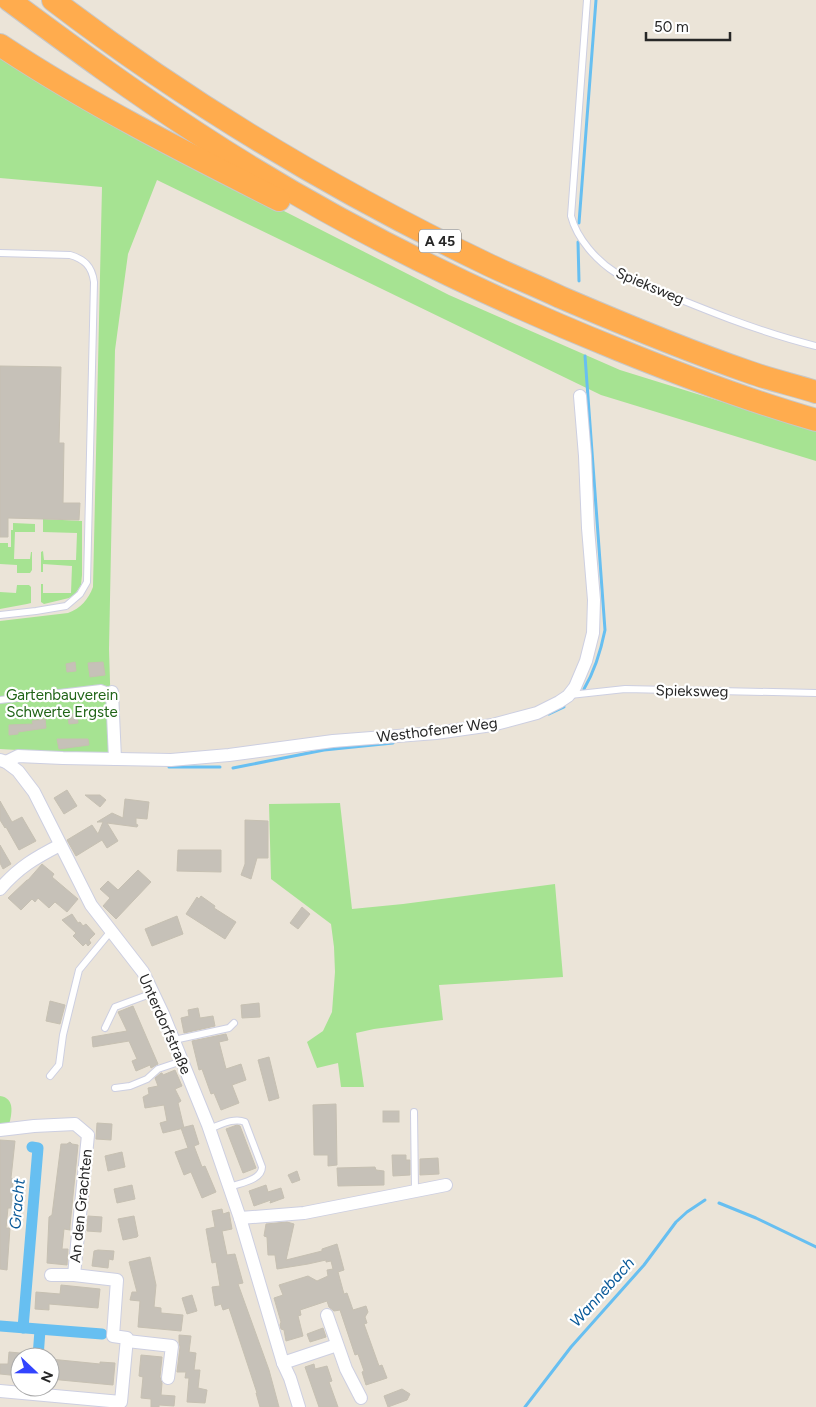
<svg xmlns="http://www.w3.org/2000/svg" width="816" height="1407" font-family="Figtree,sans-serif">
<style>
.green{fill:#a6e392}
.lines{fill:none;stroke-linecap:round;stroke-linejoin:round}
.stream{stroke:#67bff1;stroke-width:3}
.canal{stroke:#67bff1;stroke-width:11}
.building{fill:#c6c1b8;stroke:#c6c0b2}
.service-casing{stroke:#cdcfe1;stroke-width:8}
.minor-casing{stroke:#cdcfe1;stroke-width:14}
.motorway-casing{stroke:#c7c7c7;stroke-width:24}
.service{stroke:#fff;stroke-width:6}
.minor{stroke:#fff;stroke-width:12}
.motorway{stroke:#ffac4e;stroke-width:22}
.labels{text-anchor:middle;dominant-baseline:central;stroke-width:4.5;stroke-linejoin:round;paint-order:stroke}
.shield{fill:#fff;stroke:#686868;stroke-width:1}
.shield-label{font-size:14px;font-weight:bold;fill:#272727}
.street-label{font-size:15px;fill:#272727;stroke:#fff}
.park-label{font-size:15px;fill:#206417;stroke:#fff}
.water-label{font-size:16px;font-style:italic;fill:#0a5a99;stroke:#fff}
</style>
<rect width="100%" height="100%" fill="#ebe4d8"/>
<g class="green">
<path d="M0,55l176,101 273,139 171,75 196,61v30l-215,-66 -444,-215 -29,74 -13,96 -6,299 3,99 -3,5 -74,-2 -35,-2v-128l68,-8c13,-5 20,-13 25,-26l9,-400 -102,-9z"/>
<path d="M43,519l39,2v54l-1,10 -6,9 -6,4 -25,6 -3,-2v-18h2v9h28l1,-27 -29,-2v8h-2v-20l2,-1 1,9h32l1,-27 -34,-1z"/>
<path d="M13,523l22,1v8h-20l-1,27h16l1,-7h1v18l-2,3h-13v-8l-17,-1v-21h8v4h3v-17h2z"/>
<path d="M17,585h12l2,2v16l-4,1 -27,5v-17l16,1z"/>
<path d="M340,803l12,106 51,-5 152,-20 8,93 -124,8 4,35 -69,9 -18,4 8,54h-23l-3,-24 -21,5 -10,-26 16,-11 9,-19 3,-40 -1,-25 -3,-23 -60,-45 -2,-75z"/>
<path d="M0,1096c15,2 12,17 9,29h-9z"/>
</g>
<g class="lines">
<g class="stream">
<path d="M579,223l17,-223"/>
<path d="M578,242l1,39"/>
<path d="M584,689c10,-17 17,-39 21,-59l-20,-274"/>
<path d="M549,714l15,-7"/>
<path d="M169,767h51"/>
<path d="M233,768l91,-18 69,-7"/>
<path d="M719,1203l37,15 60,29"/>
<path d="M525,1407l46,-60 73,-82 32,-43 11,-10 18,-12"/>
</g>
<g class="canal">
<path d="M0,1326l102,8"/>
<path d="M23,1328l15,-180 -6,-1"/>
<path d="M38,1357l2,-27"/>
</g>
</g>
<g class="building">
<path d="M0,366l61,1 -2,76h5l-1,60h17l-1,17 -71,-2v19h-8z"/>
<path d="M75,662l1,9 -9,1 -1,-8z"/>
<path d="M103,662l2,13 -15,2 -2,-14z"/>
<path d="M77,713l1,10 -9,1 -1,-9z"/>
<path d="M45,719l1,9 -28,4v2l-9,1v-10l24,-1 -1,-3z"/>
<path d="M57,739h31l1,6 -30,4z"/>
<path d="M67,790l10,16 -13,8 -10,-16z"/>
<path d="M85,795h15l6,5 -6,7z"/>
<path d="M125,799l24,3 -2,17 -11,-1v6l2,1 -1,2 -30,-4 11,18 -11,7 -5,-8 -26,16 -9,-16 25,-15 6,9 5,-12h-6l15,-9 11,5z"/>
<path d="M0,801l12,21 10,-5 14,24 -17,9 -13,-23 -1,1 -5,-8z"/>
<path d="M245,820l23,1v37h-11l-6,21 -10,-4 4,-11z"/>
<path d="M0,845l11,19 -8,5 -3,-6z"/>
<path d="M178,850h43v22l-44,-1z"/>
<path d="M42,864l12,10 -2,3 26,22 -11,13 -12,-10 -6,6 -11,-10 -3,4 -3,-3 -11,11 -13,-12 19,-18h1z"/>
<path d="M138,870l13,12 -35,37 -13,-13 7,-8 -10,-9 8,-8 10,9z"/>
<path d="M201,896l14,10 -1,2 22,14 -11,17 -39,-25 11,-17 2,2z"/>
<path d="M302,907l8,7 -12,15 -8,-6z"/>
<path d="M72,914l6,9 2,-1 3,4 3,-2 9,10 -6,6 2,3 -3,3 -2,-3 -3,3 -10,-10 3,-3 -14,-13z"/>
<path d="M177,916l6,18 -31,12 -7,-17z"/>
<path d="M50,1001l15,4 -5,19 -14,-3z"/>
<path d="M259,1003l1,14 -18,1 -1,-13z"/>
<path d="M133,1006l25,58 -7,4 -1,-3 -14,6 -4,-10 5,-2 -8,-18 -36,6 -1,-10 35,-6 -9,-19z"/>
<path d="M198,1008l2,10 13,-2 2,10 -31,7 -3,-15 8,-2 -1,-6z"/>
<path d="M226,1034l2,6 -9,2 7,27 15,-5 5,16 -14,5 7,18 -18,7 -7,-17 -3,1 -9,-25 -3,1 -7,-29z"/>
<path d="M269,1057l10,41 -10,3 -11,-41z"/>
<path d="M175,1070l7,16 -7,3 6,12 -3,2 6,25 -21,5 -3,-10 7,-2 -3,-16 -19,3 -2,-11 6,-3 -1,-6 10,-2 -3,-8 6,-5h1l1,2z"/>
<path d="M336,1104l1,61 -9,1v-11h-14l-1,-50z"/>
<rect x="383" y="1111" width="16" height="11"/>
<path d="M97,1123l15,1 -1,16 -15,-1z"/>
<path d="M193,1125l6,19 -5,2 8,21 3,-1 11,26 -14,6 -11,-26 -7,3 -9,-23 13,-4 -7,-20z"/>
<path d="M237,1125l3,1 16,42 -13,5 -17,-44z"/>
<path d="M0,1140l15,1 -4,37 2,1 -2,29h-3l-2,20h4l-3,42 -7,-1z"/>
<path d="M70,1142l2,2 6,1 -8,81v4l-6,-1 -2,20h6l-1,16 -20,-2 2,-46 3,-2 9,-71h6z"/>
<path d="M122,1152l3,15 -17,4 -3,-15z"/>
<path d="M392,1155h14v5h4v15l-17,1z"/>
<path d="M438,1158l1,16 -19,1v-16z"/>
<path d="M375,1167l1,3 8,1v14l-46,1 -1,-18z"/>
<path d="M297,1171l3,9 -8,3 -4,-8z"/>
<path d="M132,1185l3,14 -18,4 -3,-14z"/>
<path d="M266,1185l2,7 13,-4 3,10 -14,5 1,-3 -17,6 -5,-15z"/>
<path d="M222,1209l1,5 6,-2 3,17 -10,2 5,24 8,-1 8,29 -5,1 31,86 10,37h-19l-4,-14h1l-28,-85 -6,2 -2,-6 -6,2 -3,-19 8,-1 -4,-24 -4,1 -6,-34 9,-2 -3,-16z"/>
<path d="M88,1216l14,1 -1,15 -14,-1z"/>
<path d="M134,1216l4,20 -1,1 -14,3 -5,-21z"/>
<path d="M287,1222l7,2 -8,36 36,-9v-2l15,-5 7,26 -6,2 6,22 3,-1 6,17 13,-4 2,6 -3,5 2,6 -3,1 15,42 3,-1 5,13 -21,7 -4,-13 2,-1 -6,-17 -3,1 -15,-45 -6,1 -5,-4 -2,-6 -27,9 1,5 -3,1 5,20 -17,5 -2,-11 -3,-1 -1,-4 1,-3 -7,-24 9,-3 -4,-10 29,-9 9,5 11,-5 -1,-6 6,-1 -2,-8 -5,1v-2l-18,4 -31,5 -2,-14h-7l-1,-18 -3,-1 2,-12z"/>
<path d="M98,1250l16,1 -1,9 -4,-1 -1,9 -16,-2 2,-15z"/>
<path d="M150,1257l6,28 -2,22 7,1v5l22,2 -2,16 -43,-4 2,-26 -10,-1 2,-8h5l-8,-30z"/>
<path d="M61,1285l39,4 -2,19 -49,-4v6l-14,-1 1,-17 24,2z"/>
<path d="M192,1295l5,16 -10,3 -5,-16z"/>
<path d="M323,1328l3,9 -16,5 -3,-8z"/>
<path d="M179,1335l12,1 -2,16 7,1 -2,17h6l-2,18 9,2 -2,13 -18,-1 2,-24h-4l1,-6h-9l3,-25 -1,-5z"/>
<path d="M9,1352l11,1v23l-20,-2v-10h8z"/>
<path d="M141,1355l21,2 -2,20 2,6 -1,12 14,1 -1,10 -15,-1v2h-8v-8l-10,-1 2,-21 -4,-1z"/>
<path d="M50,1359l50,5v-2l15,1 -2,22 -63,-6z"/>
<path d="M314,1364l1,5 12,-3 5,15 -3,1 9,25h-19l-14,-40z"/>
<path d="M402,1389l8,5 -3,6 -19,7 -4,-11z"/>
</g>
<g class="lines">
<defs>
<g id="service">
<path d="M587,0l-16,216c6,23 26,45 45,57 66,27 131,56 200,73"/>
<path d="M0,253l70,2c14,4 22,11 24,27l-7,300 -7,12 -14,12 -30,5 -36,4"/>
<path d="M570,695l55,-6 191,4"/>
<path d="M0,700l101,-12 11,4"/>
<path d="M105,1028l10,-21 38,-14"/>
<path d="M174,1040l55,-12 5,-5"/>
<path d="M50,1076l9,-11 4,-30 16,-65 32,-39"/>
<path d="M115,1088l15,-2 17,-7 11,-10 24,-8"/>
<path d="M414,1112l1,79"/>
<path d="M209,1129c11,-4 25,-12 36,-7l17,45c0,13 -22,16 -32,20"/>
</g>
<g id="minor">
<path d="M112,692l3,67"/>
<path d="M0,760l6,2 12,9 16,21 57,113 52,67 20,42 45,111 32,93 43,145 7,15 9,29"/>
<path d="M6,762l12,-6 45,2 108,2 58,-5 104,-14 103,-8 56,-8 45,-12 22,-11 9,-6 7,-9 11,-26 7,-28 1,-33 -6,-72 -3,-72 -5,-60"/>
<path d="M0,889c19,-22 35,-31 60,-44"/>
<path d="M0,1130l34,-4 41,-2 13,11 -14,140 43,5 -4,56 14,2 -6,64 -121,-11"/>
<path d="M240,1218l64,-5 142,-28"/>
<path d="M51,1275h23"/>
<path d="M327,1315l19,54 15,29"/>
<path d="M127,1341l45,5 -4,32"/>
<path d="M283,1363l54,-18"/>
</g>
<g id="motorway">
<path d="M9,0c62,46 123,91 188,133 131,86 274,157 420,216 64,26 133,52 199,71"/>
<path d="M53,0c136,104 282,191 436,265 23,11 48,21 71,32 63,27 125,53 189,75 22,8 45,13 67,20"/>
<path d="M0,45c89,59 184,107 279,155"/>
</g>
</defs>
<use href="#service" class="service-casing"/>
<use href="#minor" class="minor-casing"/>
<use href="#motorway" class="motorway-casing"/>
<use href="#service" class="service"/>
<use href="#minor" class="minor"/>
<use href="#motorway" class="motorway"/>
</g>
<g class="labels">
<rect class="shield" x="419" y="229.5" width="42" height="23" rx="4"/>
<g class="shield-label">
<text x="440" y="241">A 45</text>
</g>
<g class="street-label">
<text transform="translate(650 286) rotate(23)">Spieksweg</text>
<text transform="translate(692 691) rotate(1)">Spieksweg</text>
<text transform="translate(437 730) rotate(-7)">Westhofener Weg</text>
<text transform="translate(165 1024) rotate(66)">Unterdorfstraße</text>
<text transform="translate(81 1206) rotate(-84)">An den Grachten</text>
</g>
<g class="park-label">
<text x="62" y="695">Gartenbauverein<tspan x="62" dy="17">Schwerte Ergste</tspan></text>
</g>
<g class="water-label">
<text transform="translate(17 1204) rotate(-85)">Gracht</text>
<text transform="translate(602 1292) rotate(-48)">Wannebach</text>
</g>
</g>
<g transform="translate(35 1372) rotate(112)"><circle r="24" fill="#ffffff" stroke="#a9a9a9"/>
<path d="M0-4L9 19L0 12L-9 19Z" fill="#3244fe"/>
<text y="-8" font-size="14" font-weight="bold" text-anchor="middle" fill="#272727">N</text>
</g>
<path d="M646 32v8h84v-8" fill="none" stroke="#272727" stroke-width="2.5"/>
<text x="654" y="32" font-size="15" fill="#272727" stroke="#ffffff" stroke-width="4" paint-order="stroke">50 m</text>
</svg>
